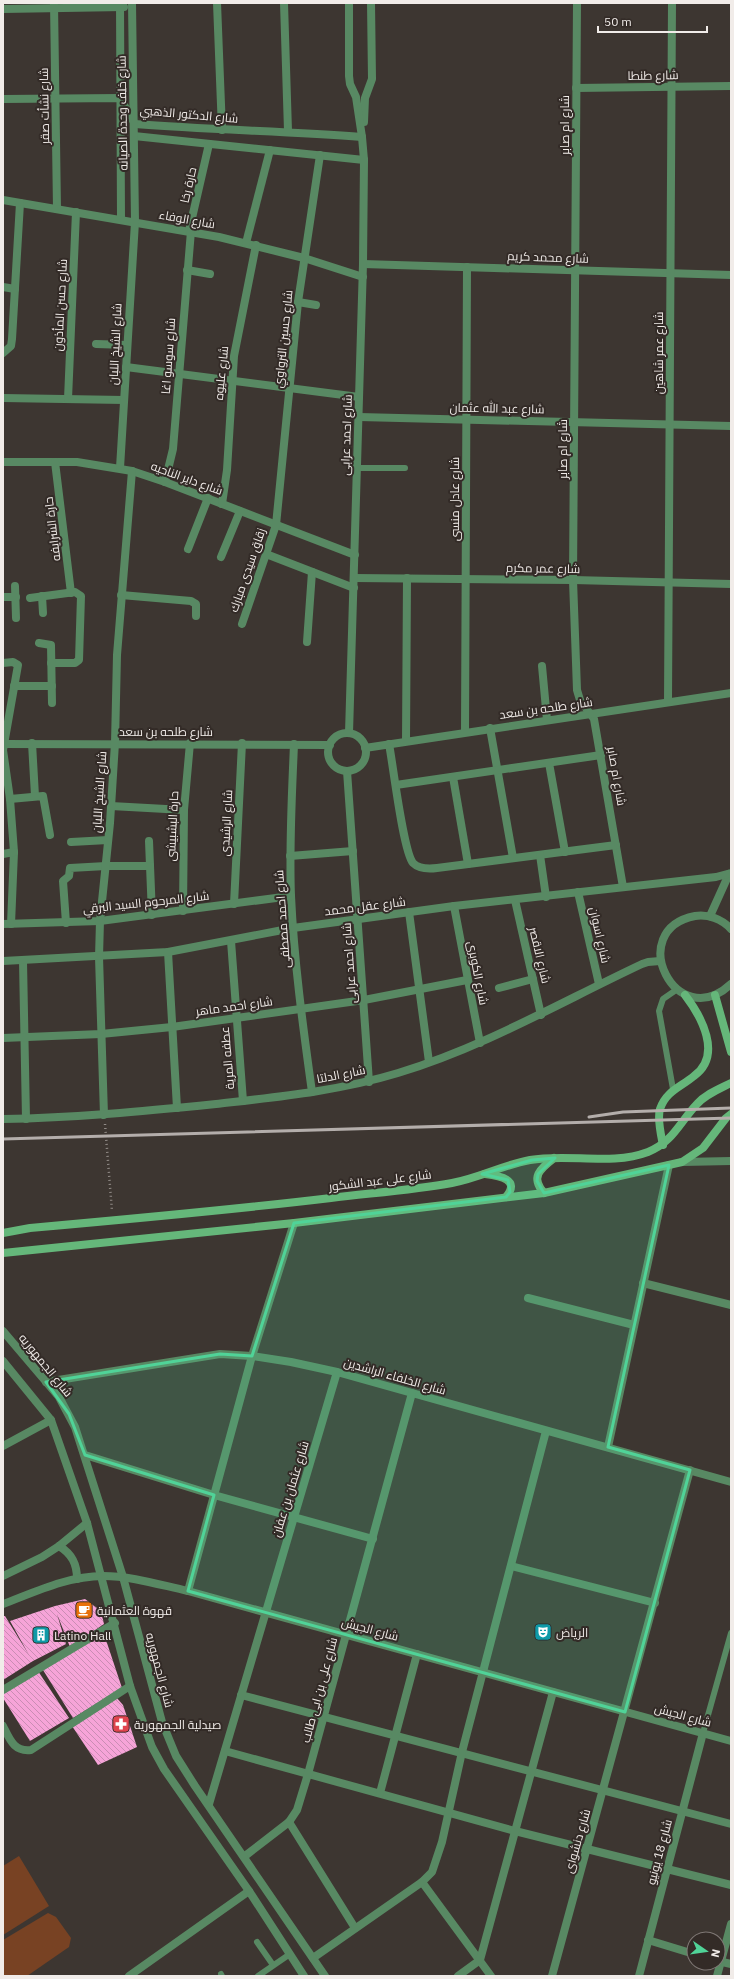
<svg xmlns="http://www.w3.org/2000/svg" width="734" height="1979" font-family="'IBM Plex Sans',Cairo,sans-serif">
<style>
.green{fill:#784223}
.building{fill:url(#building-back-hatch)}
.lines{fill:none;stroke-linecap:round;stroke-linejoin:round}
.path{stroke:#918b87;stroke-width:2.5;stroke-dasharray:1 3;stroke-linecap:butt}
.service{stroke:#588963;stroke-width:6}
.minor{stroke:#588963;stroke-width:8}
.tertiary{stroke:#588963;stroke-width:8}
.secondary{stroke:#65b77a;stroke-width:8}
.rail{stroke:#b4aeab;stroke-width:3}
.marked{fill:#50d398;fill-opacity:0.2;stroke:#50d398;stroke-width:3;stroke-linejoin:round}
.labels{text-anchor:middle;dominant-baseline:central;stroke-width:4;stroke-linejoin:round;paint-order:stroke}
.street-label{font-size:12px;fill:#f1ece9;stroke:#332b27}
.poi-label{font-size:12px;fill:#f1ece9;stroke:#332b27;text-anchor:start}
</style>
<defs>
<pattern id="building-back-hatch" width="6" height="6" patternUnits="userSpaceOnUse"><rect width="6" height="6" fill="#f6a4d8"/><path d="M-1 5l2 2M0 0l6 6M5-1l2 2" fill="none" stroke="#ca8db4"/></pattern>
</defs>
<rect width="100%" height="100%" fill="#3d3631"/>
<g class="green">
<path d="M19,1856l30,50 -46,29v-69z"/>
<path d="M48,1913l8,4 15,21 -2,9 -42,29h-24v-36z"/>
</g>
<g class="building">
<path d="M85,1599l16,12 3,13 -34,23 -13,-33 9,30 -33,17 -30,19v-64h2l24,39 -19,-34 45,-15z"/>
<path d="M100,1634l6,6 16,48 -49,30 -30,-48z"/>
<path d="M38,1671l31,47 -39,23 -27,-43v-6z"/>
<path d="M116,1697l7,8 14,42 -39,18 -26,-39z"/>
</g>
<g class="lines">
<path class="path" d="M105,1124l7,87"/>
<g class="service">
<path d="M357,468h48"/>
<path d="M673,1089l-14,-78 4,-12 13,-9"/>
<path d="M703,1733l28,-100"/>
<path d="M257,1942l16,23"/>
<path d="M221,1974l1,2"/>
<path d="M258,1976l32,-22"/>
</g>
<g class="minor">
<path d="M54,3l3,206"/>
<path d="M120,3l1,216"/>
<path d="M217,3l5,127"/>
<path d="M284,3l4,128"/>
<path d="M577,3l-4,577 4,110 3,10 14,19 29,168"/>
<path d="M3,9l121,-2"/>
<path d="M576,88l155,-2"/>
<path d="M3,99l117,-1 15,26c76,6 152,7 227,13"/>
<path d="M134,136l230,24"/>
<path d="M3,200l216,37 85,21 59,19"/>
<path d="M189,231l20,-87"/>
<path d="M246,243l24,-93"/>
<path d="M363,264l368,11"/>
<path d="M187,270l23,4"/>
<path d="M3,287l12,2"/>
<path d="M298,302l18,3"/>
<path d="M96,344l31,1"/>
<path d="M3,353l8,-7 1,-7 8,-136"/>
<path d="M126,367l233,30"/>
<path d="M3,398l121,2"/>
<path d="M68,399l8,-187"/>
<path d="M359,417l372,9"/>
<path d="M3,462h74l55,9 33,11 190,73"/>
<path d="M55,462l16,131"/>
<path d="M120,468l15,-246 -3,-219"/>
<path d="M165,482l8,-33 18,-218"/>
<path d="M222,504l5,-34 7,-114 22,-111"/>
<path d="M188,549l20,-51"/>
<path d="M266,554l88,34"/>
<path d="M221,557l19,-46"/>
<path d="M354,578l219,2 158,4"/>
<path d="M15,586l1,32"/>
<path d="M121,595l70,6 5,3v12"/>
<path d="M42,596l1,17"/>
<path d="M3,597h13"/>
<path d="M30,598l45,-6 6,4 -2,64 -4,3h-24"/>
<path d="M242,624l34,-99 22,-223 22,-147"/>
<path d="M307,642l5,-70"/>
<path d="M39,643l12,2 1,58"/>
<path d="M3,663l10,-1 5,3 -15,85 7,49 4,53 -3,72"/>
<path d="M542,666l5,54"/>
<path d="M14,686h38"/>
<path d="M668,702l4,-699"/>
<path d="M490,728l23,130"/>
<path d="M465,732l2,-465"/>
<path d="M406,741l1,-163"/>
<path d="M32,743l3,53"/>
<path d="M3,744l327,1"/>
<path d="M294,744c-2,50 -5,101 -3,152 3,65 12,131 21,196"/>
<path d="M389,744c4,20 14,107 24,119 6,6 16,6 24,5l179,-23"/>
<path d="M365,748l366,-55"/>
<path d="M549,763l16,89"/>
<path d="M453,777l15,87"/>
<path d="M396,785l205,-30"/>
<path d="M10,799l33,-3 7,39"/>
<path d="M111,806l73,4"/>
<path d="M149,841l3,74"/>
<path d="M71,842l37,-2"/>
<path d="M3,854l11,-2"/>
<path d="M540,855l6,42"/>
<path d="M290,856l63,-5"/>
<path d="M578,892l21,92"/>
<path d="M515,900l26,115"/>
<path d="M234,904l8,-161"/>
<path d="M454,906l26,137"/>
<path d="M183,911l1,-101 6,-67"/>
<path d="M409,912l20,150"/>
<path d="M66,923l-3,-42 6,-5 1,-8 36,-2h44"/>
<path d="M3,924l97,-3 191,-25"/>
<path d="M231,941l12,160"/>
<path d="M168,952l9,156"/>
<path d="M23,961l3,158"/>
<path d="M499,988l34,-9"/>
<path d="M3,1038l98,-4 71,-7 192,-27 103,-20"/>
<path d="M104,1115l-5,-158 1,-36 10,-98 5,-80 2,-88 15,-184"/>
<path d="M682,1162l49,-1"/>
<path d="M643,1283l88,22"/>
<path d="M528,1298l106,27"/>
<path d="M46,1382l174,-28 32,2 39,6 46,10 394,110"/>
<path d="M3,1446l48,-26"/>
<path d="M608,1447l61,-282"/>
<path d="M85,1455l129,40 159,44"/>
<path d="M511,1566l144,37"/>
<path d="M188,1591l64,-235 42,-133"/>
<path d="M3,1690l112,-67"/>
<path d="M241,1695l490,129"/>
<path d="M3,1726c7,14 11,26 28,24l99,-64"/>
<path d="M225,1751l290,80 216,54"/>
<path d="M380,1793l37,-139"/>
<path d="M209,1804l128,-432"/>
<path d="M289,1822l66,106"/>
<path d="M245,1856l44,-34 8,-12 11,-36 104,-381"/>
<path d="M422,1882l69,94"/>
<path d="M648,1940l46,14"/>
<path d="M313,1958l109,-76 10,-10 10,-30 20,-90 84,-321"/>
<path d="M718,1961l13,3"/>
<path d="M129,1976l120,-85"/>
<path d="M458,1976l22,-16 73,-268"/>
<path d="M552,1976l138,-506"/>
<path d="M639,1976l64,-243"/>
<path d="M717,1976l14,-52"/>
</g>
<g class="tertiary">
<path d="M364,122l1,-24 7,-19 -1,-76"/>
<path d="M349,733l14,-469 1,-104 -2,-23 -6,-40 -6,-13 -1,-8v-73"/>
<circle cx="347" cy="752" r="19"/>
<path d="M347,771l22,311"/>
<path d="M710,916l19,-42"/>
<path d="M731,929c-9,-10 -23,-15 -36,-13 -71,14 -19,119 36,68"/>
<path d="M3,961l165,-9 125,-24 161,-22 262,-29 15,-4"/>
<path d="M3,1119c71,-1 143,-8 213,-15 61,-7 123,-13 182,-31 86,-26 163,-71 244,-109l6,-2 12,-1"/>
<path d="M3,1331l56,66 16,30 48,150 39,145 14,34 19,30 130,190"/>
<path d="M3,1361l48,59 36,103 43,163 22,61 12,22 85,122 55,85"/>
<path d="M59,1546c13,8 18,18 18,33"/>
<path d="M3,1576l39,-19 17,-11 28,-23"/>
<path d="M3,1604c32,-12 65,-28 100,-28 29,0 57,9 85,15l543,150"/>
</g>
<g class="secondary">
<path d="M715,995l16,57"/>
<path d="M663,1145c-2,-10 -6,-26 -3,-36 6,-18 21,-22 34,-33 29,-21 7,-60 -9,-81"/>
<path d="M485,1174c14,2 36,5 21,23"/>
<path d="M544,1193c-14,-16 -4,-24 10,-35"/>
<path d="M3,1233l27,-5c101,-9 201,-18 301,-30 41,-5 82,-8 121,-15 27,-5 51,-18 78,-23 38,-7 81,6 118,-8 25,-10 31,-29 49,-48 9,-10 22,-15 34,-21"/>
<path d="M3,1253l291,-30 250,-30 138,-31 21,-14 23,-30 5,-4"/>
</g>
<g class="rail">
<path d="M589,1117l34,-5 108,-4"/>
<path d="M3,1139l728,-21"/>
</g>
</g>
<path class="marked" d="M555,1158l-17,16 -1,7 7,12 125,-28 -61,282 82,23 -65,242 -437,-121 26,-96 -129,-40 -16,-41 -23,-32 174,-28 32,2 42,-133 212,-26 4,-5 -2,-12 -26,-6 50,-14z"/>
<defs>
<symbol id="cafe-square" viewBox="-11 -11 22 22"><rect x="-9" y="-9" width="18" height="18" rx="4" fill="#e8710a" stroke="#332b27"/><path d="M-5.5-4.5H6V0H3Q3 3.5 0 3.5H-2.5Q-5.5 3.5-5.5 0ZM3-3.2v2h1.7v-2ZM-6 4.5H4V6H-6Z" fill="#fff"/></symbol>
<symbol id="theatre-square" viewBox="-11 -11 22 22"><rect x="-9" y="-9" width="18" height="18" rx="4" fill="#0f9aa8" stroke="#332b27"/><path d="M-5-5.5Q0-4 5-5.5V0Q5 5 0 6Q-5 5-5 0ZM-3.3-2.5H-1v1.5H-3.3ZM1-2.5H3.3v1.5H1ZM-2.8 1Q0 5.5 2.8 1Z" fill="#fff"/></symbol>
<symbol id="building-square" viewBox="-11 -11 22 22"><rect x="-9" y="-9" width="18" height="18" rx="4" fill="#0f9aa8" stroke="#332b27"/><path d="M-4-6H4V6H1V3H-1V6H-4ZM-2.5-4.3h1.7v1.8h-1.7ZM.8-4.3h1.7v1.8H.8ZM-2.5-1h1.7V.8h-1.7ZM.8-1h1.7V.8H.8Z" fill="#fff"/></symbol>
<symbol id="pharmacy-square" viewBox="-11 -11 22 22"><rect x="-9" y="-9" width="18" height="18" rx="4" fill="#e0444e" stroke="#332b27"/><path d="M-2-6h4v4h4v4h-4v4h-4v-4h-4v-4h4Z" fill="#fff"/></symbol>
</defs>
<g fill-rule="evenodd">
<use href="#cafe-square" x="74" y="1600" width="20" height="20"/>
<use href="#theatre-square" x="533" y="1622" width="20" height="20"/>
<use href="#building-square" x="31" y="1625" width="20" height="20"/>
<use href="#pharmacy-square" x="111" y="1714" width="20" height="20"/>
</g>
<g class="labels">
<g class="street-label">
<text transform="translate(653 75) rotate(-1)">شارع طنطا</text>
<text transform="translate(44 106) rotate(-91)">شارع نشأت صقر</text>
<text transform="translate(122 113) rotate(-91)">شارع خلف وحدة الصيانه</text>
<text transform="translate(189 114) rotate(5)">شارع الدكتور الذهبي</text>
<text transform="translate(564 125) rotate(-90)">شارع ام صابر</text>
<text transform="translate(188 185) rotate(-77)">حارة رخا</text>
<text transform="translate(187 219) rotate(10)">شارع الوفاء</text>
<text transform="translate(548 257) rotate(2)">شارع محمد كريم</text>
<text transform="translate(60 305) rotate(-87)">شارع حسن المأذون</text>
<text transform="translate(283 339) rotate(-84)">شارع حسين الترواوي</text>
<text transform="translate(115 344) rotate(-87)">شارع الشيخ اللبان</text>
<text transform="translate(658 353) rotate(-90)">شارع عمر شاهين</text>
<text transform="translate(168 356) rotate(-86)">شارع سوسو اغا</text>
<text transform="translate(221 373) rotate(-84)">شارع عليوه</text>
<text transform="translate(497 408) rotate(1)">شارع عبد الله عثمان</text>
<text transform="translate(346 435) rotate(-88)">شارع احمد عرابى</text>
<text transform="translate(562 449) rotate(-90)">شارع ام صابر</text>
<text transform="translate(187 478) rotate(20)">شارع داير الناحيه</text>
<text transform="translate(454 499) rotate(-90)">شارع عادل منسى</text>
<text transform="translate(52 529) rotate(-97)">حارة الشرايفه</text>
<text transform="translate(543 568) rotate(1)">شارع عمر مكرم</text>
<text transform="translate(247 570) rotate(-71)">زقاق سيدى مبارك</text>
<text transform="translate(546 708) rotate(-8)">شارع طلحه بن سعد</text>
<text x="166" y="731">شارع طلحه بن سعد</text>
<text transform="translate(617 776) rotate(80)">شارع ام صابر</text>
<text transform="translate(99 792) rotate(-86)">شارع الشيخ اللبان</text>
<text transform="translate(226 823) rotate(-87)">شارع الرشيدى</text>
<text transform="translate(172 826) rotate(-87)">حارة البشبيشى</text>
<text transform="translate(146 902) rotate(-6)">شارع المرحوم السيد البرقي</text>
<text transform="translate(365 906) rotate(-7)">شارع عقل محمد</text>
<text transform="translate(282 919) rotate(-94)">شارع احمد مصطفى</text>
<text transform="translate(600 935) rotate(77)">شارع اسوان</text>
<text transform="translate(540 955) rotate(77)">شارع الاقصر</text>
<text transform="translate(349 963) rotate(-94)">شارع احمد عرابى</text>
<text transform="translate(478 973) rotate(79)">شارع الكوبرى</text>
<text transform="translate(234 1006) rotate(-8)">شارع احمد ماهر</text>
<text transform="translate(227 1058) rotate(-95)">عطفه المرية</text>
<text transform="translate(341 1074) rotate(-11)">شارع الدلتا</text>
<text transform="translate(380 1180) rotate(-7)">شارع على عبد الشكور</text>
<text transform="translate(46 1365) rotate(51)">شارع الجمهوريه</text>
<text transform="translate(395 1376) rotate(16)">شارع الخلفاء الراشدين</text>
<text transform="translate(290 1489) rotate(-73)">شارع عثمان بن عفان</text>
<text transform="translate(370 1629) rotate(15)">شارع الجيش</text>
<text transform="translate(160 1670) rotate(75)">شارع الجمهوريه</text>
<text transform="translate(319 1690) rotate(-75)">شارع على بن ابى طالب</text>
<text transform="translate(683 1715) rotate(15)">شارع الجيش</text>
<text transform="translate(577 1841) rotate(-74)">شارع دنشواى</text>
<text transform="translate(659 1852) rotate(-75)">شارع 18 يونيو</text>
</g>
<g class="poi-label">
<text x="97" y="1610">قهوة العثمانية</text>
<text x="556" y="1632">الرياض</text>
<text x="54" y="1635">Latino Hall</text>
<text x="134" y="1724">صيدلية الجمهورية</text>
</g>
</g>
<rect width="734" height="1979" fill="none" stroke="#f1ece9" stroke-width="8"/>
<g transform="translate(706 1951) rotate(103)"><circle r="19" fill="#332b27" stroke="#7f7875"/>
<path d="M0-3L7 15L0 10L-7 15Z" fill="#50d398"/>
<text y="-6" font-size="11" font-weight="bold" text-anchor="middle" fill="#f1ece9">N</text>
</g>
<path d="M598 26v6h109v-6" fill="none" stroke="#f1ece9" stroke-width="2"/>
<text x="604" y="26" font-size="12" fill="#f1ece9" stroke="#332b27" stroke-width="3" paint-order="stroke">50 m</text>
</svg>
